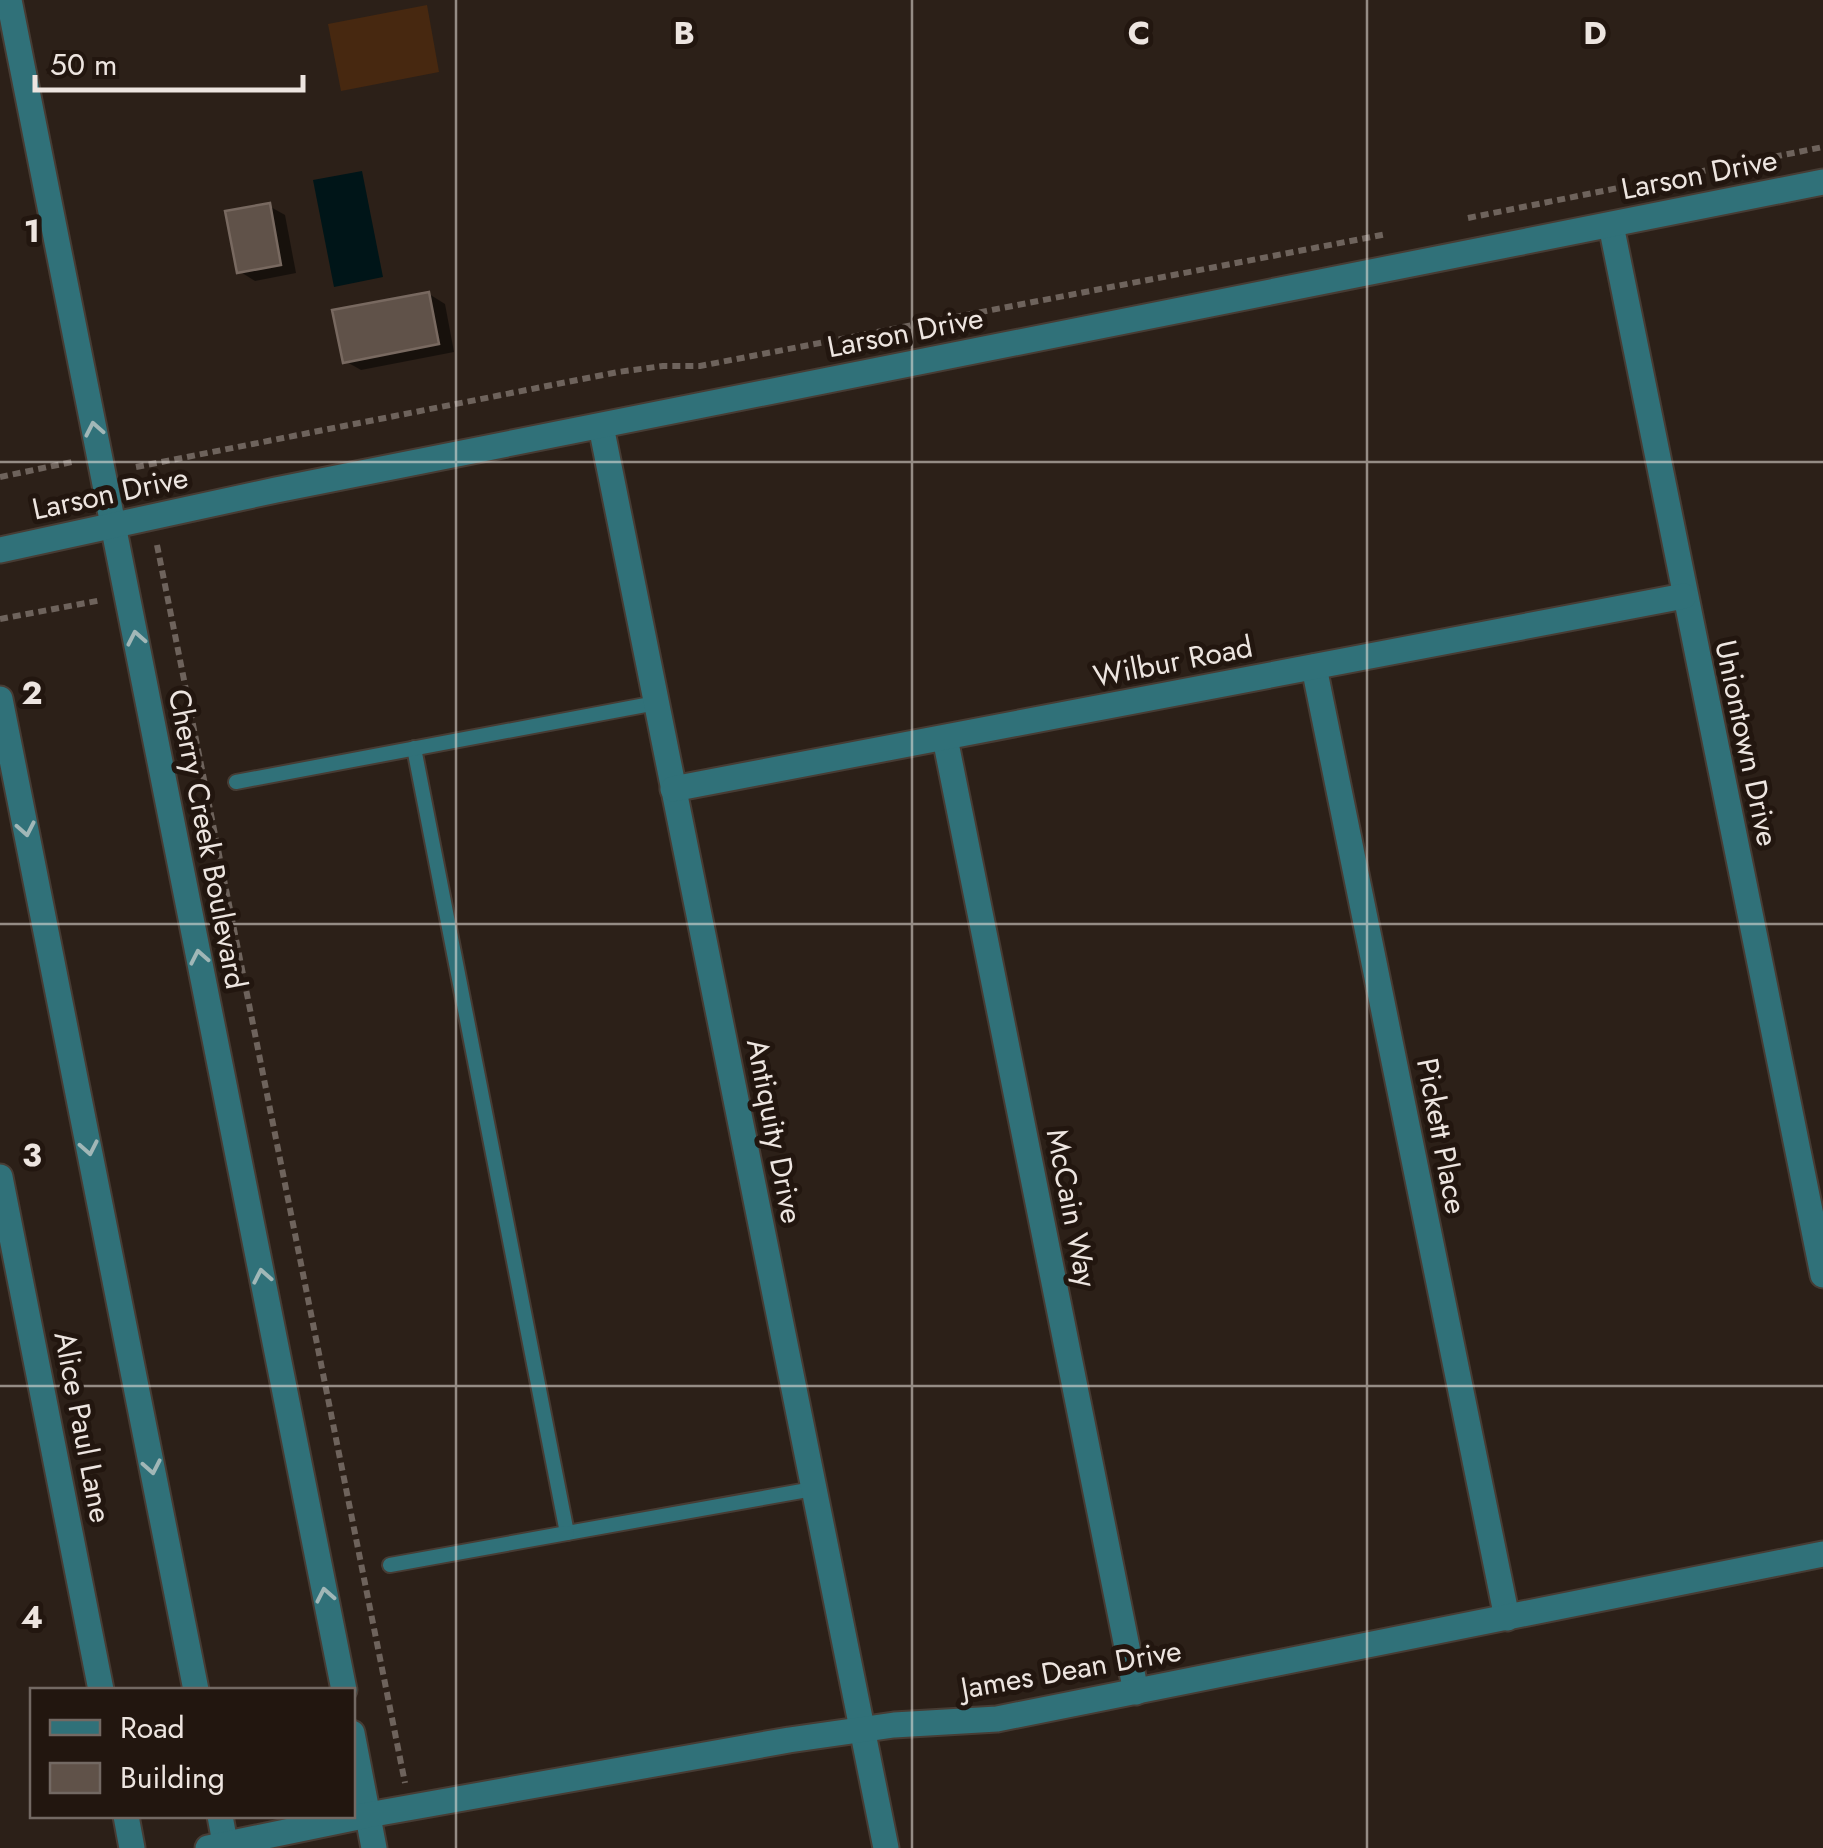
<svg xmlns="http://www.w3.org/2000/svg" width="1823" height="1848" font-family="Jost,sans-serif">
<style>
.green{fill:#472810}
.water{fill:#001518}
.shadow{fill:#0007}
.building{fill:#605249;stroke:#786960;stroke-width:2.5}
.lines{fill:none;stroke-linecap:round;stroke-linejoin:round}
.lane-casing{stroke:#473c34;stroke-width:18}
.street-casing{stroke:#473c34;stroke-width:29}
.path{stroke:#6e635c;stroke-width:6;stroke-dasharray:8 5;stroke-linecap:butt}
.lane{stroke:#307179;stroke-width:14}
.street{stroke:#307179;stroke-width:25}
.oneway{stroke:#a1b7b7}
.grid{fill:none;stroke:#ede5e0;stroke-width:2.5;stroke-opacity:0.55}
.labels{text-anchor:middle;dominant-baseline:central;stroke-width:10;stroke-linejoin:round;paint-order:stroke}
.street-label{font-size:30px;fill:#ede5e0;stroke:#22160f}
.grid-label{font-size:32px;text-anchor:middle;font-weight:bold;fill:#ede5e0;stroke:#22160f;stroke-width:10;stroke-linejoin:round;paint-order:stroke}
</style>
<rect width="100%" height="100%" fill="#2c2018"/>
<path class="green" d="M427,5l12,67 -98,19 -13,-67z"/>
<path class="water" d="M362,171l21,106 -49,10 -21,-107z"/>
<g class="shadow">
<path d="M269,206l16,9 11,58 -41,8 -16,-10z"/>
<path d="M429,294l16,10 9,48 -93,18 -16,-9z"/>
</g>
<g class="building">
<path d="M270,203l11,62 -44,8 -12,-62z"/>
<path d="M429,292l10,52 -96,19 -11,-53z"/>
</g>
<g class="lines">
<defs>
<g id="lane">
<path d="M414,748l153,785 246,-44"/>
<path d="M236,782l420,-79"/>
<path d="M390,1565l177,-32"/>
</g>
<g id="street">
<path d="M9,0l335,1690"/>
<path d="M1611,225l212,1050"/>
<path d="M601,426l285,1422"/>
<path d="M0,550l276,-60 1547,-308"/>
<path d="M1314,667l193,951"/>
<path d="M0,699l196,991"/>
<path d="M945,738l191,954"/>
<path d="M673,789l1011,-193"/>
<path d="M0,1177l101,513"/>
<path d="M352,1733l22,115"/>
<path d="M126,1816l6,32"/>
<path d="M220,1816l6,32"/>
<path d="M208,1848l160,-33 421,-75 105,-15 103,-6 826,-165"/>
</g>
</defs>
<use href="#lane" class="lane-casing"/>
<use href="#street" class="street-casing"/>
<g class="path">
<path d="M1468,218l355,-71"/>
<path d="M136,467l482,-95 45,-6h37l687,-132"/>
<path d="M0,477l72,-15"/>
<path d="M157,545l248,1238"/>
<path d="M0,619l102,-19"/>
</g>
<use href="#lane" class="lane"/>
<use href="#street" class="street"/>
</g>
<defs><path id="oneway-chevron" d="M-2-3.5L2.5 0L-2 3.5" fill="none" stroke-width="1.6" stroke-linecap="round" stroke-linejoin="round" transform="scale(2.5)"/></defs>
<g class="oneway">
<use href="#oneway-chevron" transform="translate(94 429) rotate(-101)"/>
<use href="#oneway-chevron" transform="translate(136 638) rotate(-101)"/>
<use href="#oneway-chevron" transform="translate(26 829) rotate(79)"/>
<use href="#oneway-chevron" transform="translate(199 957) rotate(-101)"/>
<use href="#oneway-chevron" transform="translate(89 1148) rotate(79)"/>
<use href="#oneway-chevron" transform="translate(262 1276) rotate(-101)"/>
<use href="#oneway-chevron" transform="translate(152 1467) rotate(79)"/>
<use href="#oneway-chevron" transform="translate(325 1595) rotate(-101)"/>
</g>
<path class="grid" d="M456,0v1848M912,0v1848M1367,0v1848M0,462h1823M0,924h1823M0,1386h1823"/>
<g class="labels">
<g class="street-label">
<text transform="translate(1699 174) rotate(-11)">Larson Drive</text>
<text transform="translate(905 332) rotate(-11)">Larson Drive</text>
<text transform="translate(110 493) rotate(-12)">Larson Drive</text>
<text transform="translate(1173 661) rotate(-11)">Wilbur Road</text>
<text transform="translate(1747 743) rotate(78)">Uniontown Drive</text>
<text transform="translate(208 839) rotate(79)">Cherry Creek Boulevard</text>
<text transform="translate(775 1131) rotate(79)">Antiquity Drive</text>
<text transform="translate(1442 1136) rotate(79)">Pickett Place</text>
<text transform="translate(1072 1208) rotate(79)">McCain Way</text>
<text transform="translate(83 1427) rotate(79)">Alice Paul Lane</text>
<text transform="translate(1071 1669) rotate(-10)">James Dean Drive</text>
</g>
</g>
<g class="grid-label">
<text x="684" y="44">B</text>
<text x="1139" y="44">C</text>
<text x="1595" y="44">D</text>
<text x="32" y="242">1</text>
<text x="32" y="704">2</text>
<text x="32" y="1166">3</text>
<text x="32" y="1628">4</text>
</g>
<rect x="30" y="1688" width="325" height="130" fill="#22160f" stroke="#736963" stroke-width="2.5"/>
<rect x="50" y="1720" width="50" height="15" fill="#307179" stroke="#736963" stroke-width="2.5"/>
<text x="120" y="1738" font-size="30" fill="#ede5e0">Road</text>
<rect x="50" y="1763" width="50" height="30" fill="#605249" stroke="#736963" stroke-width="2.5"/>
<text x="120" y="1788" font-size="30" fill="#ede5e0">Building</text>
<path d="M35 75v15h268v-15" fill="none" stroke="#ede5e0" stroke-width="5"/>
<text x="50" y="75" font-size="30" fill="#ede5e0" stroke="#22160f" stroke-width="8" paint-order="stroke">50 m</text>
</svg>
